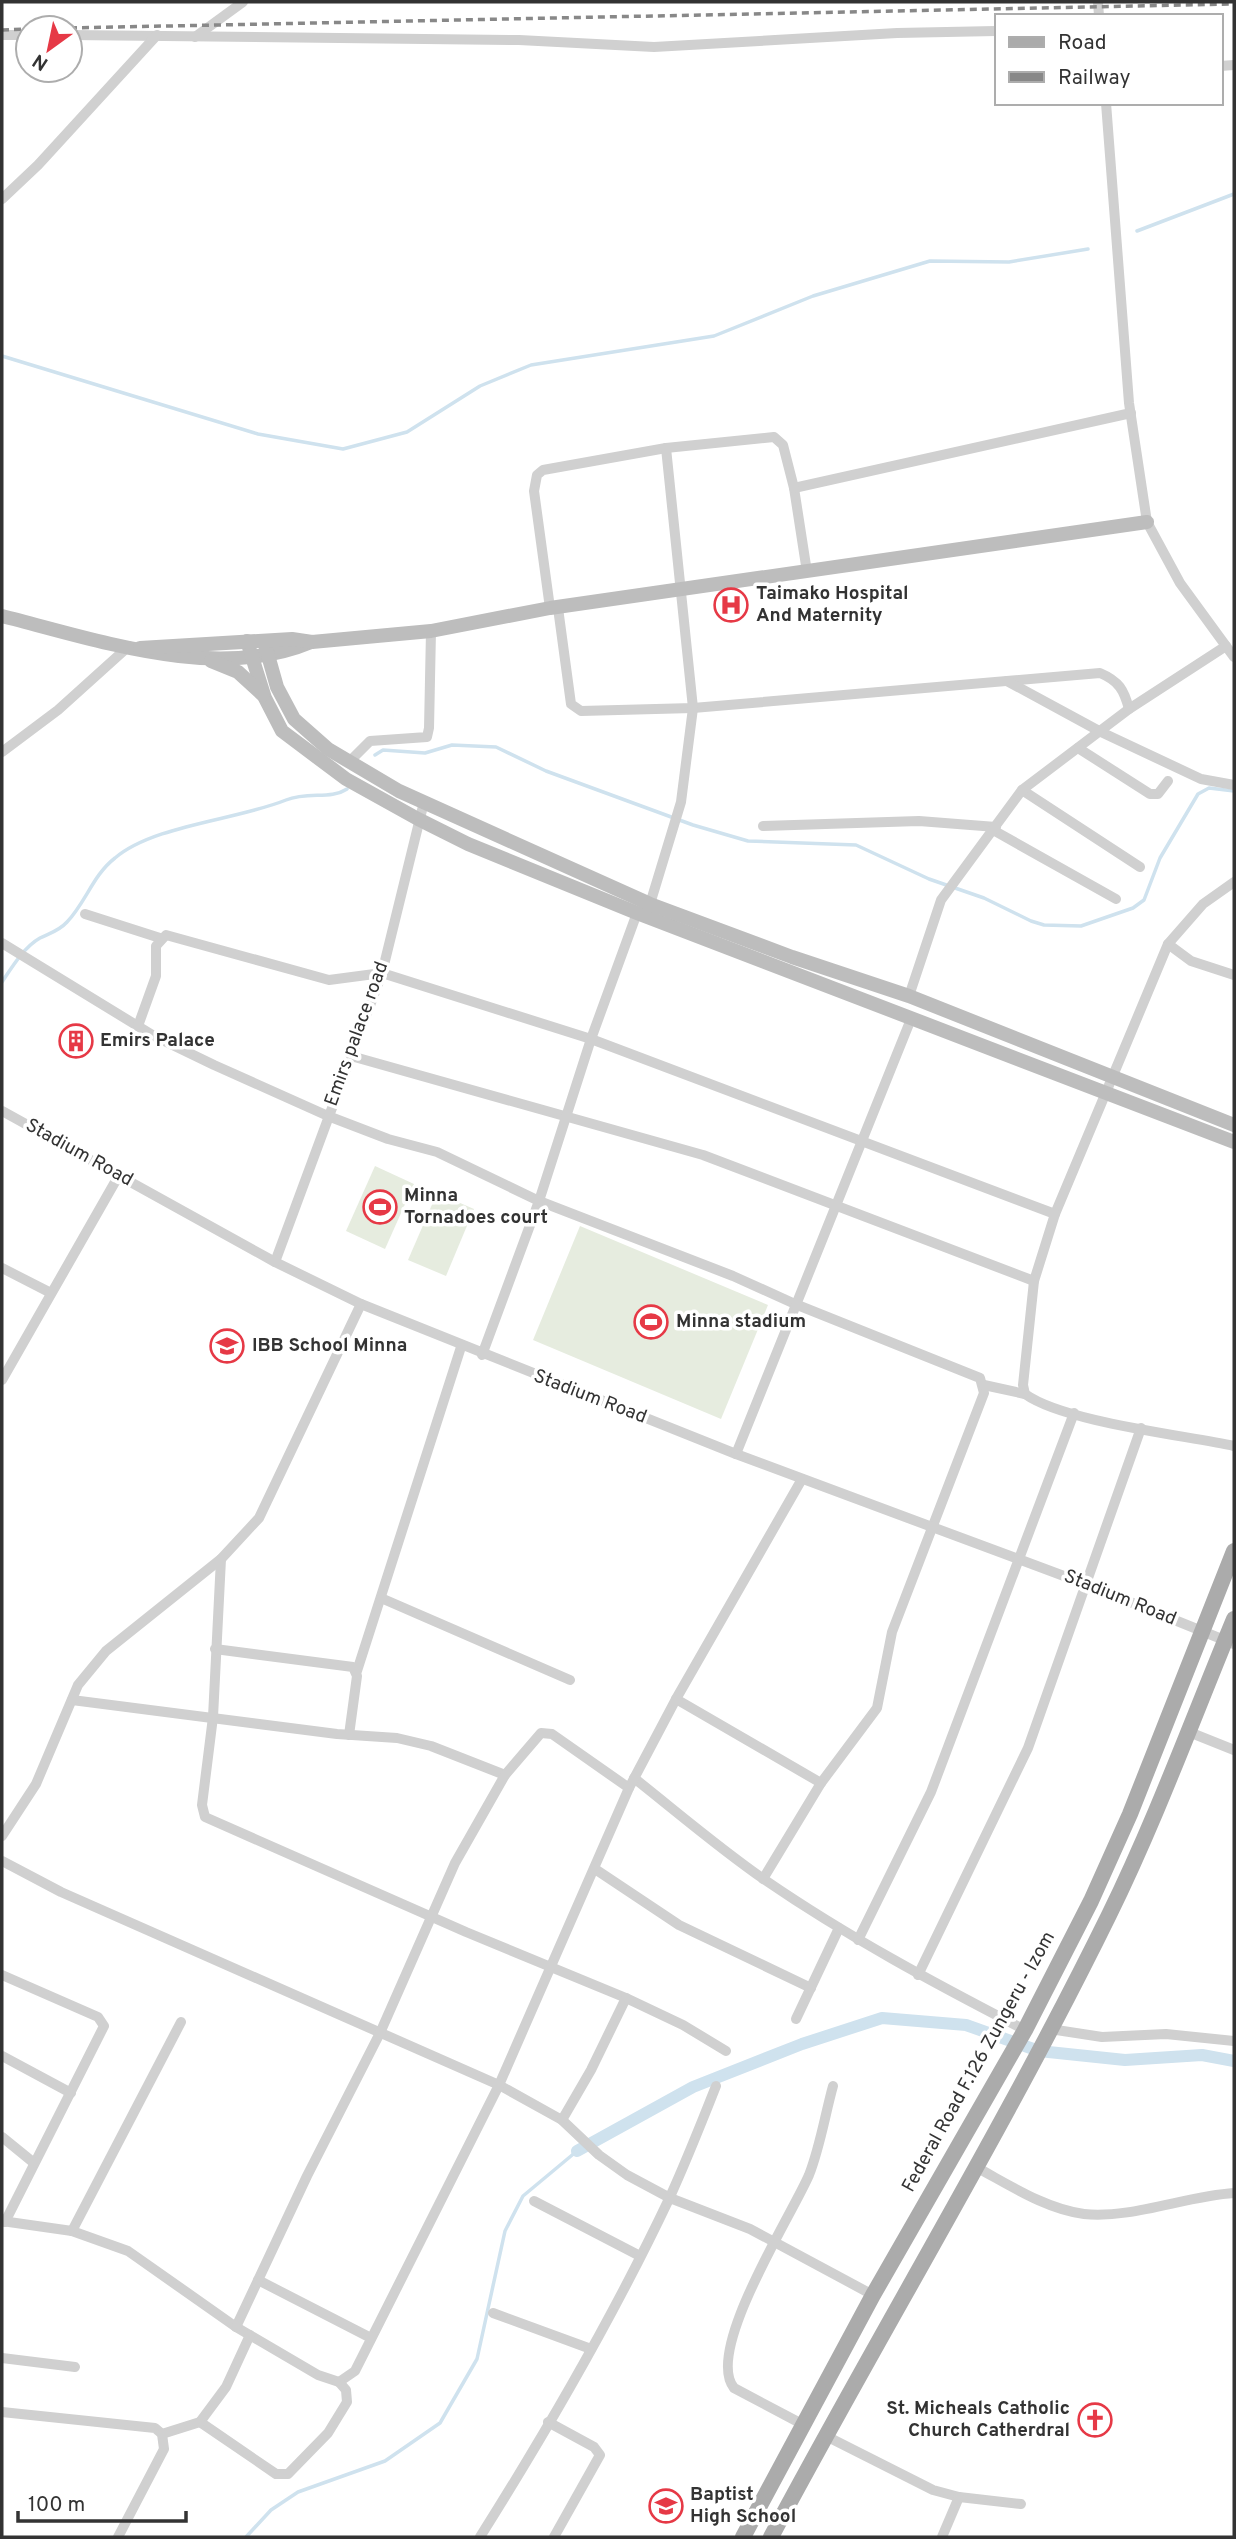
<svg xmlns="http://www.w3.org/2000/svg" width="1236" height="2539" font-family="Overpass,sans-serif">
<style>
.pitch{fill:#e6ecdf}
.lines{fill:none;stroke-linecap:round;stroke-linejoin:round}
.stream{stroke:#cfe2ee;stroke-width:3.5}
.canal{stroke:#cfe2ee;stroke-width:12}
.street{stroke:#d0d0d0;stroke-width:10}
.secondary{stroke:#bdbdbd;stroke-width:14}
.primary{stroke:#ababab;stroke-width:16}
.rail{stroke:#888;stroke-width:3.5;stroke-dasharray:7 5;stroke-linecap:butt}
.labels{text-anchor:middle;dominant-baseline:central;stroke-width:7;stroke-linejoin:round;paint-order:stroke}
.poi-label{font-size:19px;font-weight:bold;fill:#333;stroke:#fff;text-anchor:start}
.street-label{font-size:19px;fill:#333;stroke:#fff}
</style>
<rect width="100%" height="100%" fill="#fff"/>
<g class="pitch">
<path d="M375,1166l39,18 -29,65 -39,-18z"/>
<path d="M437,1193l37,16 -28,67 -38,-16z"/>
<path d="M580,1226l188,79 -47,114 -188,-79z"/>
</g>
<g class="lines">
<g class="stream">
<path d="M1137,231l97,-37"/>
<path d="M2,356l256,78 85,15 64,-17 73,-46 51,-21 183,-29 99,-40 117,-35 79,1 79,-13"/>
<path d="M375,755l8,-5 42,3 27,-8 44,2 50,24 147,54 55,16 108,4 73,34 55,19 47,23 13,4 37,1 52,-18 11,-8 16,-42 38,-64 11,-6 25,3"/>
<path d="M2,982c10,-15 22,-35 38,-44 10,-5 19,-7 27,-16 19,-20 26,-47 48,-64 39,-33 122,-38 171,-58 23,-9 44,0 61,-11"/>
<path d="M246,2537l25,-27 27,-18 87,-31 55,-38 37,-64 28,-128 18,-35 54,-45"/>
</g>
<path class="canal" d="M577,2151l116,-64 109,-43 80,-26 84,7 73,26 86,9 77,-5 32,6"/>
<g class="street">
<path d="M1098,2l1,14"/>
<path d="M2,35h26"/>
<path d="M70,35l449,5 135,7 243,-14 99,-2"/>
<path d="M195,37l48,-35"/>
<path d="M1220,66l14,-1"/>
<path d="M1106,103l23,300 18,119 33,61 54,74"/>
<path d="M2,199l36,-34 119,-130"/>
<path d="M807,572l-13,-84 337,-75"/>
<path d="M550,608l-16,-117 3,-16 6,-5 123,-22"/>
<path d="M558,608l13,96 10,7 112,-3 407,-35c19,8 24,17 29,36"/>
<path d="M1007,681l94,51 100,47 33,6"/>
<path d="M1078,748l72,46h8l10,-13"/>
<path d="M2,752l56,-42 71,-64"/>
<path d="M350,761l20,-20 57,-4 2,-9 2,-97"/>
<path d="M1022,790l118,77"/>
<path d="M763,826l156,-5 77,6"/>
<path d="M993,830l123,69"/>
<path d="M1234,882l-31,22 -35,40 -56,134 -57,136 -21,67 -11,104 2,9c39,28 158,41 209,52"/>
<path d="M650,904l31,-102 12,-94 -27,-260 108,-11 9,8 11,43"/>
<path d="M85,914l75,24"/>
<path d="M2,943l152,93 60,29 114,51 60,23 49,13 102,49 194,75 62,28 185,74 4,15 -92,239 -15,76 -56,75 -58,96"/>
<path d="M1168,944l23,17 43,14"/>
<path d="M909,996l32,-96 81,-110 107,-81 97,-63"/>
<path d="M138,1026l18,-50v-30l10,-11 163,45 53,-7 209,66 464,175"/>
<path d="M351,1056l352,99 331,126"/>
<path d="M2,1111l273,151 86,42 375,150 352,131 146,59"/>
<path d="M275,1262l107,-289 42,-171"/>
<path d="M2,1268l47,24"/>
<path d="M482,1355l57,-154 52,-162 46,-126"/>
<path d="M2,1380l117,-205"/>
<path d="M984,1385l41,9"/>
<path d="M736,1454l175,-435"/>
<path d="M221,1559l-8,158 -11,88 3,12 261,115 160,66 57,27 43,26"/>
<path d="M381,1598l189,82"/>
<path d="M215,1649l138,18 4,9 -8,59"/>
<path d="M357,1671l104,-324"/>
<path d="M676,1699l145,84"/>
<path d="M72,1700l265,34 60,4 34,8 74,29"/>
<path d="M1189,1732l45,18"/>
<path d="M634,1778c43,34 86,71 131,102 83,57 171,104 260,150"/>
<path d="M2,1836l34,-52 42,-99 28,-34 115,-92 38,-41 102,-214"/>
<path d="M2,1861l59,31 438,193 63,35 37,35 28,20 43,23 80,31 123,66"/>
<path d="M595,1869l84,56 132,63"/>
<path d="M858,1940l73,-148 143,-379"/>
<path d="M2,1975l96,42 6,9 -99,196"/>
<path d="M918,1975l110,-227 113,-320"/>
<path d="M796,2019l43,-91"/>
<path d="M1050,2029l52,8 64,-3 68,7"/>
<path d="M2,2056l69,37"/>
<path d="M562,2120l29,-50 35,-72"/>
<path d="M2,2137l32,26"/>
<path d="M974,2166c34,18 71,43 110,48 47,5 102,-18 150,-21"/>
<path d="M534,2201l106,55"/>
<path d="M2,2221l70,10 56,20 108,76 82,48 21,7 16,-11 144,-286 130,-297 47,-89 126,-220"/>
<path d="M72,2231l109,-209"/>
<path d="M258,2280l113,58"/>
<path d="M493,2313l98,36"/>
<path d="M236,2327l71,-151 73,-143 75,-170 50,-88 36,-42 11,1 77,54"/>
<path d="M250,2335l-24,52 -26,35 76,52h12l40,-41 19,-31 -1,-12 -7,-8"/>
<path d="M2,2358l73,9"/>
<path d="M2,2412l153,16 7,6 2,15 -46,88"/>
<path d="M548,2422l46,25 6,8 -46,82"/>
<path d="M802,2424l-68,-36c-30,-37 58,-173 75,-213 11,-28 16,-60 24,-89"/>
<path d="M162,2434l38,-12"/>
<path d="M826,2436l107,54 26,7 62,7"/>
<path d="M480,2537c68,-108 134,-222 189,-338 17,-37 32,-75 47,-113"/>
<path d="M942,2537l17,-40"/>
</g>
<g class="secondary">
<path d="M2,616c96,24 214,66 309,26"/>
<path d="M247,641l18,57 17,33 64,48 72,40 50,25 169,69 597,229"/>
<path d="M264,641l13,46 17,32 34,30 71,42 251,113 142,53 117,39 325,129"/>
<path d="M140,648l152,-9 20,3 119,-11 119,-23 597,-86"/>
<path d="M211,661l27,11 25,23"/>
</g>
<g class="primary">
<path d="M743,2537l130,-242 152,-265 66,-129 39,-87 104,-263"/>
<path d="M771,2537c111,-208 234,-410 338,-622 47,-96 84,-197 125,-296"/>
</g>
<g class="rail">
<path d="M70,28l1164,-24"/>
<path d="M2,30l26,-1"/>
</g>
</g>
<defs>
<symbol id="hospital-ring" viewBox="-11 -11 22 22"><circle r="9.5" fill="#fff" stroke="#e63946" stroke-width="1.5"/><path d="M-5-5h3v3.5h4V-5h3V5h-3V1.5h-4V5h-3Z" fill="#e63946"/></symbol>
<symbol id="building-ring" viewBox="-11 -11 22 22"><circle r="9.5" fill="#fff" stroke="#e63946" stroke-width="1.5"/><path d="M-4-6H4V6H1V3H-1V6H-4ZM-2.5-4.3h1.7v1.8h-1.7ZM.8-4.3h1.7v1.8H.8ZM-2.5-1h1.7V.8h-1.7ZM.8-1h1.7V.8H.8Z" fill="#e63946"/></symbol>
<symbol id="stadium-ring" viewBox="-11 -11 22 22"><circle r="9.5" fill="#fff" stroke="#e63946" stroke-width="1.5"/><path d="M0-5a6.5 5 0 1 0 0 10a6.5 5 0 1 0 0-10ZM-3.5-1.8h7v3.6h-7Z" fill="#e63946"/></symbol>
<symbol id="school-ring" viewBox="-11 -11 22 22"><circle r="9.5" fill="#fff" stroke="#e63946" stroke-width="1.5"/><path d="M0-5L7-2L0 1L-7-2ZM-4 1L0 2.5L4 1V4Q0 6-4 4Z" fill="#e63946"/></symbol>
<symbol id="church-ring" viewBox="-11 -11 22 22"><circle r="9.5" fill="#fff" stroke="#e63946" stroke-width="1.5"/><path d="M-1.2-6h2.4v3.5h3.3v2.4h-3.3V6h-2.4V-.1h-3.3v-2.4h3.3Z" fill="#e63946"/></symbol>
</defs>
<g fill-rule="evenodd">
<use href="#hospital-ring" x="712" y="586" width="38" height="38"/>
<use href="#building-ring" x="57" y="1022" width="38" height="38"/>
<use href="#stadium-ring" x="361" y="1188" width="38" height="38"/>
<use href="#stadium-ring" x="632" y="1303" width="38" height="38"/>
<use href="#school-ring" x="208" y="1327" width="38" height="38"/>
<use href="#church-ring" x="1076" y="2401" width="38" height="38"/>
<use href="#school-ring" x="647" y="2487" width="38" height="38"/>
</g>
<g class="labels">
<g class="poi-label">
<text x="756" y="594">Taimako Hospital<tspan x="756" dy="22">And Maternity</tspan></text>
<text x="100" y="1041">Emirs Palace</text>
<text x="404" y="1196">Minna<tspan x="404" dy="22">Tornadoes court</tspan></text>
<text x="676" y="1322">Minna stadium</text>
<text x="252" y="1346">IBB School Minna</text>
<text x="1070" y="2409" text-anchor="end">St. Micheals Catholic<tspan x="1070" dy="22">Church Catherdral</tspan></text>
<text x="690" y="2495">Baptist<tspan x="690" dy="22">High School</tspan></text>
</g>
<g class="street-label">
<text transform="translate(357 1034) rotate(-70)">Emirs palace road</text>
<text transform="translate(79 1153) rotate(29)">Stadium Road</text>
<text transform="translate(590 1397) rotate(21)">Stadium Road</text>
<text transform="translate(1120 1598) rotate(22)">Stadium Road</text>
<text transform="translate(979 2062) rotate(-61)">Federal Road F.126 Zungeru - Izom</text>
</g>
</g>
<rect width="1236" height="2539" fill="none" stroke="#333333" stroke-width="7"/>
<rect x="995" y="14" width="228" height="91" fill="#ffffff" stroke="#adadad" stroke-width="2"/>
<rect x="1009" y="37" width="35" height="10" fill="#ababab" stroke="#adadad" stroke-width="2"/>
<text x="1058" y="49" font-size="21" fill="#333333">Road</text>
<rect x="1009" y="72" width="35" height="10" fill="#888888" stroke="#adadad" stroke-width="2"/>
<text x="1058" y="84" font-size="21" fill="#333333">Railway</text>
<g transform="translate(49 49) rotate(213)"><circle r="33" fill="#ffffff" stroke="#adadad" stroke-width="2"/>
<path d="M0-5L12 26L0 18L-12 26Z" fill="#e63946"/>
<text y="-10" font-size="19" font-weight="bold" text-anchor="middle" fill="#333333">N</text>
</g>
<path d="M18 2511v10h168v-10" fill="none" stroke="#333333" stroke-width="3.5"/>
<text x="28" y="2511" font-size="21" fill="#333333" stroke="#ffffff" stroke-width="5" paint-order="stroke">100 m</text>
</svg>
